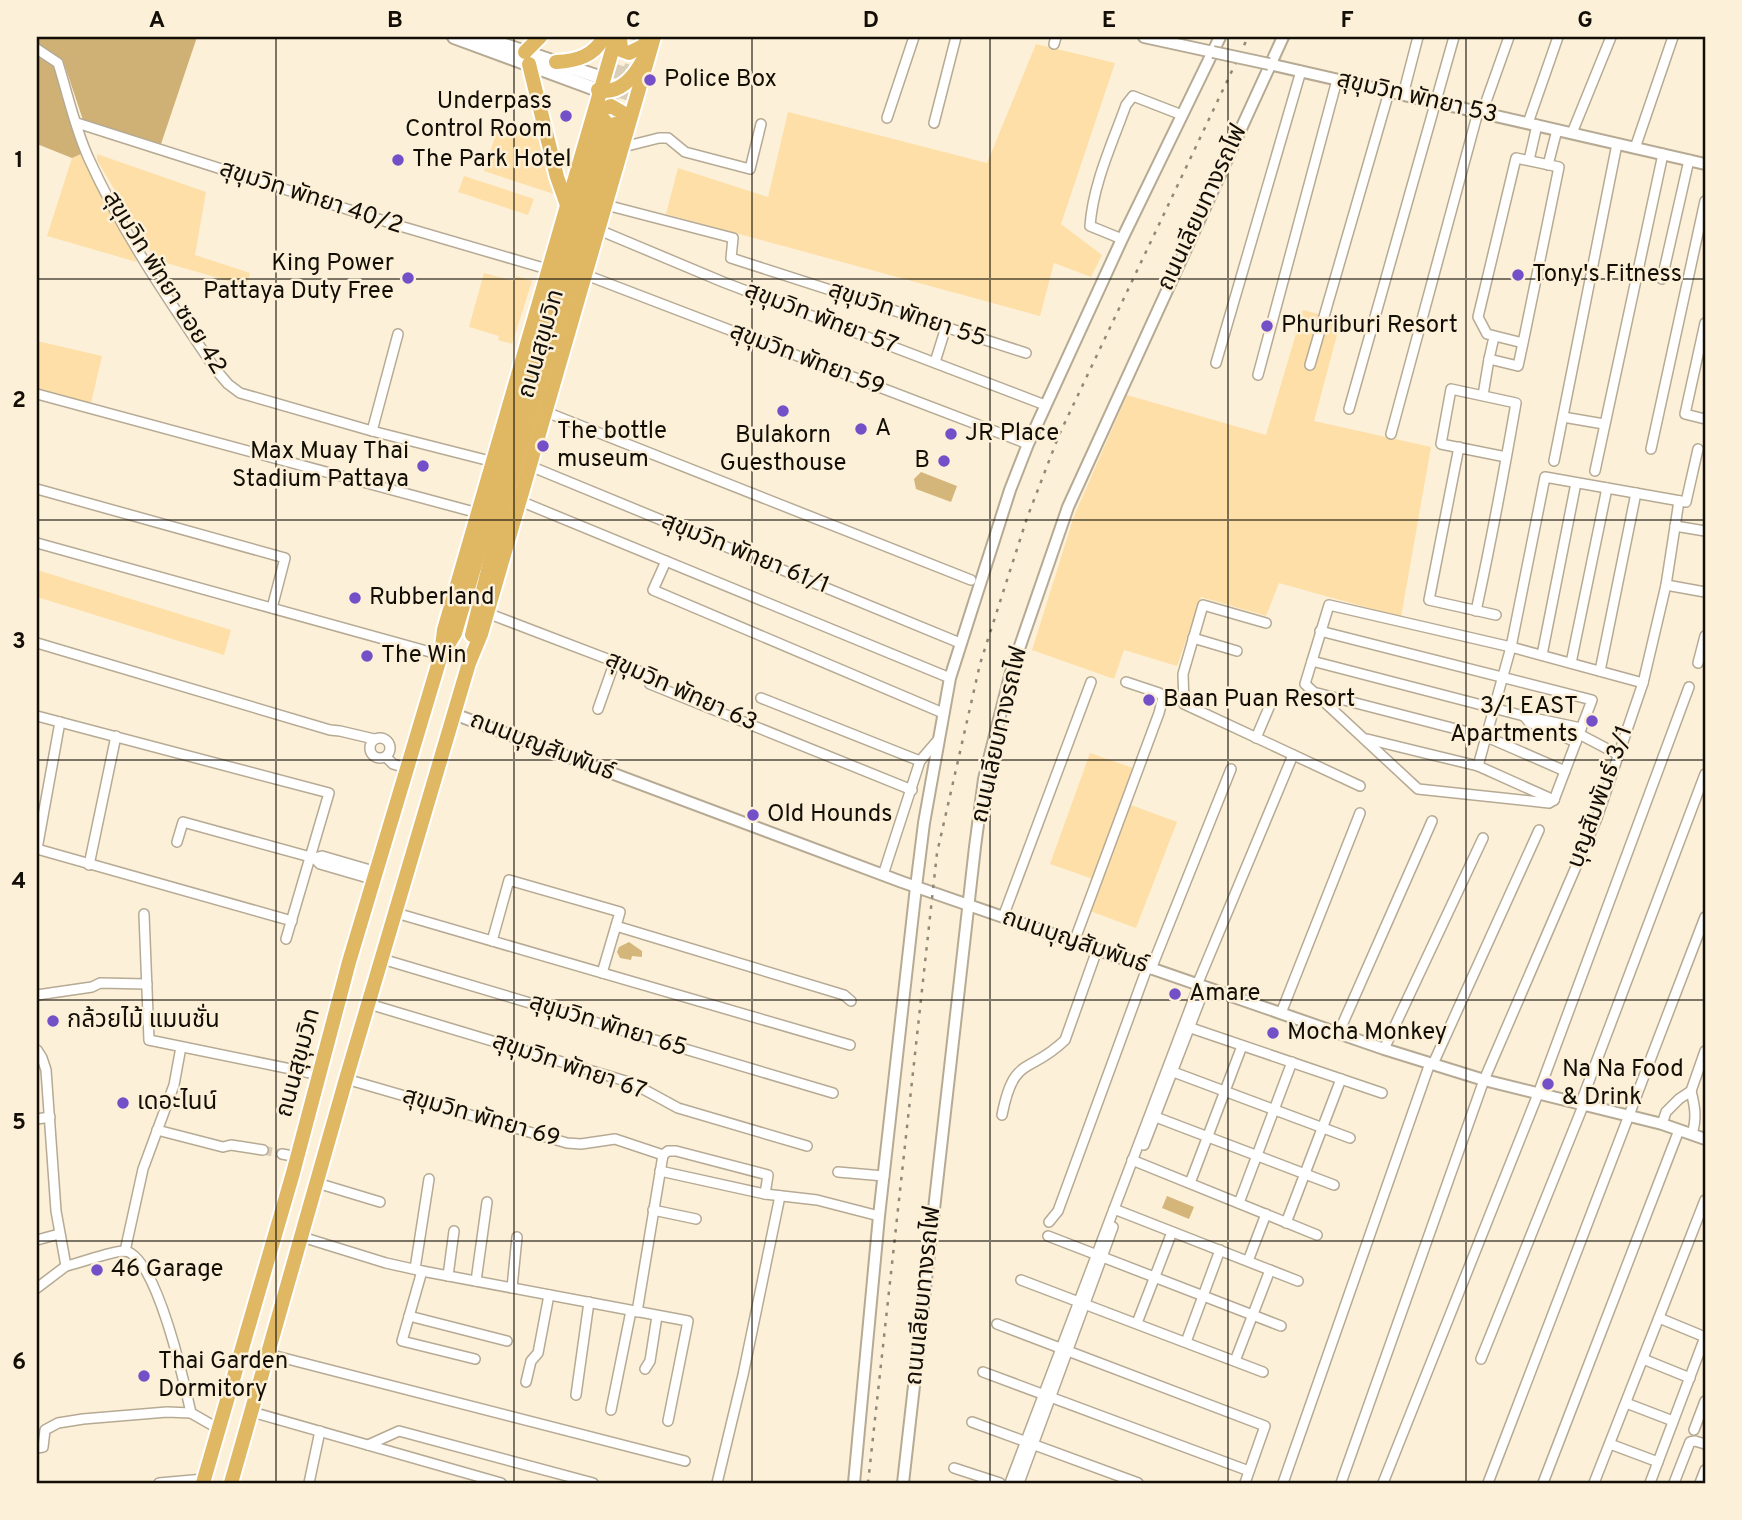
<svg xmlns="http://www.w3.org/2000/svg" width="1742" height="1520" font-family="Overpass,'Noto Sans Thai',sans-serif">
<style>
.green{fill:#fddfa7}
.forest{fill:#cfb075}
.water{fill:#d4b57a}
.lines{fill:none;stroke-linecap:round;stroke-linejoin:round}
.minor-tunnel{stroke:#daceb9;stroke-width:9;stroke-dasharray:9 4.5;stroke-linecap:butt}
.trunk-tunnel{stroke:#daceb9;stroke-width:14;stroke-dasharray:14 7;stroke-linecap:butt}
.minor-casing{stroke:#b6aa94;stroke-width:12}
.tertiary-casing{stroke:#b6aa94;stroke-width:14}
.secondary-casing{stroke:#b6aa94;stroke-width:16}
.trunk-casing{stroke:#fff;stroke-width:18}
.minor{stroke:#fff;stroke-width:9}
.tertiary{stroke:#fff;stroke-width:10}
.secondary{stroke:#fff;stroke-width:12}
.trunk{stroke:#e0b864;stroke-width:14}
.rail{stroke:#918877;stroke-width:2.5;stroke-dasharray:3.5 7;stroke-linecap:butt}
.tertiary-bridge-casing{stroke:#b6aa94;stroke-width:14;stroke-linecap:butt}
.tertiary-bridge{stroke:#fff;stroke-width:10}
.grid{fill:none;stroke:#130f07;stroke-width:2;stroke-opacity:0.55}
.poi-dot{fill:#734fc8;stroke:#fdf0d8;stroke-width:2.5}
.labels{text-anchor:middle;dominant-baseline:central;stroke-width:5;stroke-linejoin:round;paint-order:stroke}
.poi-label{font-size:24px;fill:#130f07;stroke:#fdf0d8;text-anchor:start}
.street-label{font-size:24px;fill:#130f07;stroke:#fdf0d8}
.neatline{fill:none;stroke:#130f07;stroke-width:2.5}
.grid-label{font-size:23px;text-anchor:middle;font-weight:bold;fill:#130f07}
</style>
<rect width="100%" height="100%" fill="#fdf0d8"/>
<g class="green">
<path d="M1036,44l79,19 -54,161 41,31 -11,22 -37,-14 -14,53 -374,-102 12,-46 90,29 20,-85 199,51z"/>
<path d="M500,121l37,13 17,60 -70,-23z"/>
<path d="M81,154l56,108 -90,-26 25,-78z"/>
<path d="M97,154l109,38 -11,63 55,18 -4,13 -90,-26 -59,-100z"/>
<path d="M464,176l70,23 -6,16 -70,-23z"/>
<path d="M484,273l30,8 2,-5 16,5 -20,63 -14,-4 1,-4 -30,-9z"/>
<path d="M1303,310l38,10 -27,101 117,26 -30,170 -122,-34 -13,33 -65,-19 -24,69 -53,-16 -10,29 -82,-29 42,-134 53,-121 139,40z"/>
<path d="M37,341l65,15 -11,47 -54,-15z"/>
<path d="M37,570l194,60 -7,25 -187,-58z"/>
<path d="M1090,753l43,15 -40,111 -43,-15z"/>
<path d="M1131,805l46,17 -41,106 -46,-17z"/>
</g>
<g class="forest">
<path d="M37,37h160l-36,107 -78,-24 -20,-60 -26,-17z"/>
<path d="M37,56l17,10 27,88 -9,4 -35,-14z"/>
</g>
<g class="water">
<path d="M921,472l36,14 -6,16 -35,-13 -2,-10z"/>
<path d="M629,942l13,9v6l-10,-1 -1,4 -11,-2 -3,-6 2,-5z"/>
<path d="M1167,1196l27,11 -5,12 -27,-11z"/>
</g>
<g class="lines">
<path class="minor-tunnel" d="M263,1150l19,4"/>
<g class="trunk-tunnel">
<path d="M611,99l18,-62"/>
<path d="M616,119l24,-82"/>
</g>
<defs>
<g id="minor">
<path d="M1054,44l2,-7"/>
<path d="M37,49l21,14c10,32 17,66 31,96 34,75 81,143 127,211l12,14 12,9 132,38 122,31"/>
<path d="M1403,95l15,-58"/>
<path d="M1482,113l27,-76"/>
<path d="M887,118l27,-81"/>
<path d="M77,123l323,103 147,43"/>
<path d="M934,123l22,-86"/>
<path d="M1528,123l30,-86"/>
<path d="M1572,133l39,-96"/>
<path d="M623,147l36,-9h9l17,14 65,17 11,-45"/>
<path d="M1635,148l38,-111"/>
<path d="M1529,160l8,-35"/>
<path d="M1548,165l9,-35"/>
<path d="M606,205l127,33 -2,20 295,95"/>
<path d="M599,230l124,52 322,123"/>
<path d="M1122,239l-32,-13c3,-42 22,-82 36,-121l7,-9 49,19"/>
<path d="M586,275l442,169"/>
<path d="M1662,279l27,-119"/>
<path d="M1705,323l-20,91 20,5"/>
<path d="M1494,337l-5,22 29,7 5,-23 36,-176 -43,-9 -38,159 9,17 36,9"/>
<path d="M935,362l11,-35"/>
<path d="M1216,363l85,-292"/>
<path d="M1310,365l79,-273"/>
<path d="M1258,375l79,-295"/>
<path d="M37,394l441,119"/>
<path d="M1483,395l6,-36"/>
<path d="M1349,409l105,-372"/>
<path d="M546,412l425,168"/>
<path d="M1563,417l41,7"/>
<path d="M372,431l26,-97"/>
<path d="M1391,434l87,-322"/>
<path d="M1459,447l-30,153 67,15"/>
<path d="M1651,449l54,-248"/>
<path d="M1554,461l63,-317"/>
<path d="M530,466l430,177"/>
<path d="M1595,471l68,-317"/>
<path d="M37,489l248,69 -13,50"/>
<path d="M520,501l430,177"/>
<path d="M1675,526l30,5"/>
<path d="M37,543l404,112"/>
<path d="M666,561l-13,29 290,123"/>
<path d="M1666,585l39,7"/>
<path d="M1476,611c15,-69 28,-139 40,-208l-65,-14 -10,55 65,13"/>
<path d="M487,613l165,63 -2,8 262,106"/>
<path d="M1266,623l-63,-18 -20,69 1,30 176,82"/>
<path d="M1320,631l272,69 -38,100"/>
<path d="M1193,638l44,13"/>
<path d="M37,643l293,87 10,1 34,8"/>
<path d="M1542,655l34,-172"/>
<path d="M1312,661l212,55 57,12"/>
<path d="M1571,663l36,-175"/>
<path d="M1698,663l7,-27"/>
<path d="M1600,671l36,-178"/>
<path d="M1317,693l170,44 78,34"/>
<path d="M761,698l159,63"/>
<path d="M598,709l17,-48"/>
<path d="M37,716l292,77 -43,146"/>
<path d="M1524,716l5,6 47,20"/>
<path d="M1579,734l40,21"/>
<circle cx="380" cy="748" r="10"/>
<path d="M1256,738l17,-40"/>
<path d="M1367,739l111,27 76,34"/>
<path d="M386,757l7,7 13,4"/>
<path d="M1478,766l33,-119 34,-170 141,25 12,-53"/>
<path d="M1554,800l-5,3 -131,-14 -113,-105 24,-79 182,42 132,36"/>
<path d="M177,842l6,-20 131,36 8,-2 55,16"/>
<path d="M37,849l255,72"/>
<path d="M37,849l23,-127"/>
<path d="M314,858l6,6 55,16"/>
<path d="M89,865l27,-129"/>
<path d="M883,875l37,-114 18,-21"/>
<path d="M396,913l454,132"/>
<path d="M144,914l5,126 171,35"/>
<path d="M1003,917l88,-235"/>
<path d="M616,926l228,69 7,6"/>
<path d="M492,941l17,-61 111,32 -18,61"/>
<path d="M1074,942l85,-229 4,-16 -4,-4 -33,-11"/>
<path d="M382,959l451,134"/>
<path d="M1151,969l80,-200"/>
<path d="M1197,985l96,-230"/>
<path d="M37,995l55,-8 8,-4 47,1"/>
<path d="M369,1004l263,79 46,25 129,38"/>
<path d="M1281,1013l79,-200"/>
<path d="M1188,1027l194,66"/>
<path d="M1339,1032l93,-211"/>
<path d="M1384,1049l99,-211"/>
<path d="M37,1050l5,8 4,12 10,141 10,55c14,-3 46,-15 58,-15 32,1 61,135 67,162"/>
<path d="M1433,1064l106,-234"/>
<path d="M1168,1070l182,68"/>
<path d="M346,1079l221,64 14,1 34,-5 48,16 5,-4h8l92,24 -3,19"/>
<path d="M1691,1091c4,16 6,27 1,43"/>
<path d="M1580,1105l125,-331"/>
<path d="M1002,1115c12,-61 27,-40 63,-75l32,-90"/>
<path d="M1153,1116l181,69"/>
<path d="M37,1119l13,-2"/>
<path d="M1662,1124l4,-12 13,-13 12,-8 14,-40"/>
<path d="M157,1130l66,17 8,-2 32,5"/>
<path d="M1144,1145l61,-158"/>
<path d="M282,1154l16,3"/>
<path d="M1132,1160l185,75"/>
<path d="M660,1171l105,23 52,6 62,16"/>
<path d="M838,1172l46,4"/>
<path d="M317,1183l63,19"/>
<path d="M1190,1183l52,-137"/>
<path d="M1239,1203l53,-141"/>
<path d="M1114,1209l184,72"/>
<path d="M653,1210l43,9"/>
<path d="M1049,1222l9,-11 89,-243"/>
<path d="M1286,1223l55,-144"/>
<path d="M1048,1236l233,90"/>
<path d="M302,1237l84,26 36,8 266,50 -20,100"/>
<path d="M37,1240l22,-6"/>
<path d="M125,1251l18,-82 31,-84 7,-38"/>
<path d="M1248,1261l18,-47"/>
<path d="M415,1269l14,-90"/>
<path d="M422,1271l-20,70 73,18"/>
<path d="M448,1276l6,-45"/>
<path d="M1021,1280l242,92"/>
<path d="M476,1281l11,-79"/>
<path d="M37,1288l29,-22"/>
<path d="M512,1288l5,-51"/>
<path d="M637,1312l26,-157"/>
<path d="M409,1316l98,25"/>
<path d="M1659,1318l46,19"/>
<path d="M1137,1323l35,-91"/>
<path d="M997,1324l268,102 -20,57"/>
<path d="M1186,1342l34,-92"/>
<path d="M268,1354l417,107"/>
<path d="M1481,1359l102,-253"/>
<path d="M1643,1359l47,19"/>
<path d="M1235,1361l35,-91"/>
<path d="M645,1369l5,-8 7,-45"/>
<path d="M983,1372l266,99"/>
<path d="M526,1382l5,-21 7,-8 11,-58"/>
<path d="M576,1395l13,-93"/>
<path d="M1626,1403l47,18"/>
<path d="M611,1410l20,-99"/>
<path d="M252,1412l249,71"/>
<path d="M972,1422l166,61"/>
<path d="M1694,1430l11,-29"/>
<path d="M1610,1444l48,18"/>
<path d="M368,1445l31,-14 194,52"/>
<path d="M37,1448l6,-1 2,-17 13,-7 25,-4 84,-7 24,1 28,16"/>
<path d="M954,1468l46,15"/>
<path d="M159,1483l45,-4"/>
<path d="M309,1483l11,-52"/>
<path d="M717,1483l26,-108 37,-179"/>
<path d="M1010,1483l189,-498"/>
<path d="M1019,1483l94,-256"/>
<path d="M1283,1483l147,-420"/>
<path d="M1341,1483l143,-403 113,-262 46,-135 23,-98 13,-84"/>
<path d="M1383,1483l155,-389 151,-407"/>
<path d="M1488,1483l217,-566"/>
<path d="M1543,1483l136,-353"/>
<path d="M1594,1483l111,-283"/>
<path d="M1650,1483l55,-146"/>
<path d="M1674,1483l16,-41 5,-1 10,3"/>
<path d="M1700,1483l5,-13"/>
</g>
<g id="tertiary">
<path d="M1144,37l69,15"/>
<path d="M1269,64l436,100"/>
<path d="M454,714l448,168 482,167 100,31 178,44 43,15"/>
<path d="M854,1483l25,-267 37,-329 8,-64 26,-145 60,-188 18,-46 94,-205 98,-202"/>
<path d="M903,1483l72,-636 9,-68 27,-107 57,-165 215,-470"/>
</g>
<g id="secondary">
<path d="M454,37l144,53"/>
<path d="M481,37l121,41"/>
</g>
<g id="trunk">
<path d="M620,37l1,13 8,3 14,-7 6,-9"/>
<path d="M525,52l15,-15"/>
<path d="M556,62c21,-1 38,-6 48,-25"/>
<path d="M529,64l28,113 10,28"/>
<path d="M598,90c22,5 36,-13 45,-30"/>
<path d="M594,122l7,-12 10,-4 12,7 2,17"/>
<path d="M472,635l33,-133 110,-378"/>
<path d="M444,651l11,-18 150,-512"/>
<path d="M203,1483l90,-310 56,-211 92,-307 3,-25 172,-593"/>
<path d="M231,1483l115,-404 123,-416 12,-29 173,-597"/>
</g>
</defs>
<use href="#minor" class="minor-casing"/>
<use href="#tertiary" class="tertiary-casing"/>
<use href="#secondary" class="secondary-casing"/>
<use href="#trunk" class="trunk-casing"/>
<use href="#minor" class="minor"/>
<use href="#tertiary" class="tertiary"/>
<use href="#secondary" class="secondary"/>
<use href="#trunk" class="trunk"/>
<path class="rail" d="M868,1483l69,-630 43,-189 47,-146 32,-83 189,-398"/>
<defs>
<path id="tertiary-bridge" d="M1213,52l56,12"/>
</defs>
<use href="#tertiary-bridge" class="tertiary-bridge-casing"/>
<use href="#tertiary-bridge" class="tertiary-bridge"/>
</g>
<path class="grid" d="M276,37v1446M514,37v1446M752,37v1446M990,37v1446M1228,37v1446M1466,37v1446M37,279h1668M37,520h1668M37,760h1668M37,1000h1668M37,1241h1668"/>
<g class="poi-dot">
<circle cx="650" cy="80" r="7"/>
<circle cx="566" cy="116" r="7"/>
<circle cx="398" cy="160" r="7"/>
<circle cx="1518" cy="275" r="7"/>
<circle cx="408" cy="278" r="7"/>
<circle cx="1267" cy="326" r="7"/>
<circle cx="783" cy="411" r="7"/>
<circle cx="861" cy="429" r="7"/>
<circle cx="951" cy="434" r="7"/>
<circle cx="543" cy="446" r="7"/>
<circle cx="944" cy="461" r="7"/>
<circle cx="423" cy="466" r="7"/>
<circle cx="355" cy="598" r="7"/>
<circle cx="367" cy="656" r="7"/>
<circle cx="1149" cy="700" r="7"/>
<circle cx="1592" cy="721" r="7"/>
<circle cx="753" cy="815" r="7"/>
<circle cx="1175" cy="994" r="7"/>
<circle cx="53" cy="1021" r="7"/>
<circle cx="1273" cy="1033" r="7"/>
<circle cx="1548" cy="1084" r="7"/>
<circle cx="123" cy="1103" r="7"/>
<circle cx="97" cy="1270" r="7"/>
<circle cx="144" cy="1376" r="7"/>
</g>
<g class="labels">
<g class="poi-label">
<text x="664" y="80">Police Box</text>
<text x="552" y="102" text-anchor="end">Underpass<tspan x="552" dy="28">Control Room</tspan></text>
<text x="412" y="160">The Park Hotel</text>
<text x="394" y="264" text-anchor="end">King Power<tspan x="394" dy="28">Pattaya Duty Free</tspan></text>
<text x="1532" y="275">Tony's Fitness</text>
<text x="1281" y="326">Phuriburi Resort</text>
<text x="875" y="429">A</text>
<text x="557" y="432">The bottle<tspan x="557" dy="28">museum</tspan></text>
<text x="965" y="434">JR Place</text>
<text x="783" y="436" text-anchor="middle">Bulakorn<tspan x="783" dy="28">Guesthouse</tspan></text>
<text x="409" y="452" text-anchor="end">Max Muay Thai<tspan x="409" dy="28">Stadium Pattaya</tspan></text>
<text x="930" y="461" text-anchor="end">B</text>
<text x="369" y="598">Rubberland</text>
<text x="381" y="656">The Win</text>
<text x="1163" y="700">Baan Puan Resort</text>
<text x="1578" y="707" text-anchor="end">3/1 EAST<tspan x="1578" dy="28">Apartments</tspan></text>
<text x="767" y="815">Old Hounds</text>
<text x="1189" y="994">Amare</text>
<text x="67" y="1021">กล้วยไม้ แมนชั่น</text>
<text x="1287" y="1033">Mocha Monkey</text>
<text x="1562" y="1070">Na Na Food<tspan x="1562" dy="28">&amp; Drink</tspan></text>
<text x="137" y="1103">เดอะไนน์</text>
<text x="111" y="1270">46 Garage</text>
<text x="158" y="1362">Thai Garden<tspan x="158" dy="28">Dormitory</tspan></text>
</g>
<g class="street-label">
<text transform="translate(1417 98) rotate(13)">สุขุมวิท พัทยา 53</text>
<text transform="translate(311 198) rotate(18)">สุขุมวิท พัทยา 40/2</text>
<text transform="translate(1203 208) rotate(-65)">ถนนเลียบทางรถไฟ</text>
<text transform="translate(164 283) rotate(58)">สุขุมวิท พัทยา ซอย 42</text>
<text transform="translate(907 315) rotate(18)">สุขุมวิท พัทยา 55</text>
<text transform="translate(821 319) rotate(21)">สุขุมวิท พัทยา 57</text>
<text transform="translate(542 344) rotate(-74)">ถนนสุขุมวิท</text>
<text transform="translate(807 360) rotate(21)">สุขุมวิท พัทยา 59</text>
<text transform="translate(745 554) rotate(22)">สุขุมวิท พัทยา 61/1</text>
<text transform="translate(681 692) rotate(24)">สุขุมวิท พัทยา 63</text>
<text transform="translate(1000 735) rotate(-77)">ถนนเลียบทางรถไฟ</text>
<text transform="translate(542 747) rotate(21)">ถนนบุญสัมพันธ์</text>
<text transform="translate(1601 797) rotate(-70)">บุญสัมพันธ์ 3/1</text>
<text transform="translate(1075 942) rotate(19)">ถนนบุญสัมพันธ์</text>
<text transform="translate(608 1026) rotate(17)">สุขุมวิท พัทยา 65</text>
<text transform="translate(299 1063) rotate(-75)">ถนนสุขุมวิท</text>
<text transform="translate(569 1067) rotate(19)">สุขุมวิท พัทยา 67</text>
<text transform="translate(481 1118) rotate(16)">สุขุมวิท พัทยา 69</text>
<text transform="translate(924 1296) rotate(-84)">ถนนเลียบทางรถไฟ</text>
</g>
</g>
<rect width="1742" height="1520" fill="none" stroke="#fdf0d8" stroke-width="77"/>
<rect x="38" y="38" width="1666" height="1444" class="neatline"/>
<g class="grid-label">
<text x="157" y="27">A</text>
<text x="395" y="27">B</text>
<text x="633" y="27">C</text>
<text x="871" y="27">D</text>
<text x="1109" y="27">E</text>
<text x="1347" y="27">F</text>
<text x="1585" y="27">G</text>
<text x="19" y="167">1</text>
<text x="19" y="407">2</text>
<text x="19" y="648">3</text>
<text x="19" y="888">4</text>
<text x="19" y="1129">5</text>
<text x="19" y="1369">6</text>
</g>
</svg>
